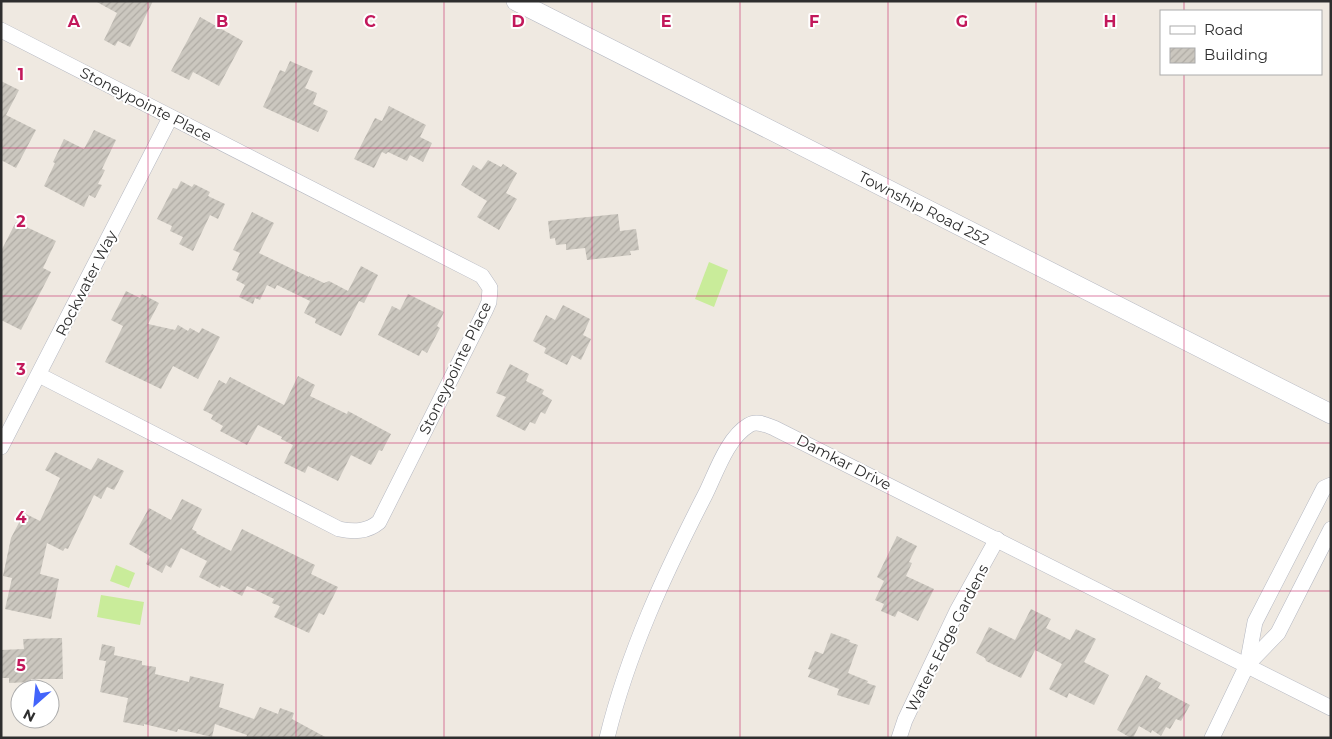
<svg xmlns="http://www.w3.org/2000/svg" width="1332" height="739" font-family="Montserrat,sans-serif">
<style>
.pitch{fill:#c9ec9a}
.building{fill:url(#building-hatch)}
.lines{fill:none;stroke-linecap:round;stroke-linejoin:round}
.minor-casing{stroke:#b4b7c1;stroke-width:16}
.tertiary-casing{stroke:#b4b7c1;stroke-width:20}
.minor{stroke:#fff;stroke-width:15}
.tertiary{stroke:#fff;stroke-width:19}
.grid{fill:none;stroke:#c2185b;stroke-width:1;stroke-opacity:0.55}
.labels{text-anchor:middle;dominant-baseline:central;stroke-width:4;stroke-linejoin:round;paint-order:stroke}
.street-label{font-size:15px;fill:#2e2e2e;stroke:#fff}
.grid-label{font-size:16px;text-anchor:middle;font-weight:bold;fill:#c2185b;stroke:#fff;stroke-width:4;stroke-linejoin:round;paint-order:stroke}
</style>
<defs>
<pattern id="building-hatch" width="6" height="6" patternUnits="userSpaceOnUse" patternTransform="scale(1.25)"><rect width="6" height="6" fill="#cbc7bf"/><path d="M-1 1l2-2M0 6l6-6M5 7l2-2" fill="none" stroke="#afaba4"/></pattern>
</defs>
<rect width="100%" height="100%" fill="#efe9e1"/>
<g class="pitch">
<path d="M709,262l19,8 -14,37 -19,-8z"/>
<path d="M116,565l19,8 -6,15 -19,-7z"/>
<path d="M101,595l43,7 -4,23 -43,-8z"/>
</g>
<g class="building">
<path d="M95,1h58l-23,46 -12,-6 -3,5 -11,-6 13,-27z"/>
<path d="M200,17l43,24 -24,45 -26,-14 -4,8 -18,-9z"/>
<path d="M290,61l23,10 -8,17 12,5 -4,11 15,7 -10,21 -55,-25 17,-37 5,2z"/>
<path d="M1,81l18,9 -13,25 30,15 -20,38 -15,-8z"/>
<path d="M389,106l37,19 -6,12 12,6 -9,19 -13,-7 -3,6 -19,-9 -2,2 -4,-2 -8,16 -20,-9 21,-41 7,3z"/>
<path d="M94,130l22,10 -14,29 3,1 -7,14 4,1 -7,13 -6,-3 -5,12 -40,-21 11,-23 -2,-1 11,-23 20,10z"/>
<path d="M488,160l13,7 2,-3 14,9 -11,20 11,6 -18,31 -22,-13 10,-16 -26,-16 12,-20 8,5z"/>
<path d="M181,181l11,6 2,-3 16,8 -2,4 17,8 -7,15 -8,-4 -17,36 -14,-7 4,-7 -13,-6 2,-5 -15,-7 16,-31 4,1z"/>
<path d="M252,212l22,11 -15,30 50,24v-1l15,7 5,-2 19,10 13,-25 17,9 -14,28 -5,-2 -18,35 -26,-13 1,-4 -12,-6 6,-12 -33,-16 -2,4 -8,-4 -7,15 -5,-2 -2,6 -14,-7 6,-12 -9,-5 3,-7 -7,-3 8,-17 -7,-3z"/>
<path d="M618,214l2,17 16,-2 3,21 -9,1 1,4 -44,5 -2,-12 -19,2v-6l-10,1 -1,-7 -5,1 -2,-18z"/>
<path d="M16,222l40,19 -13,27 8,4 -30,58 -20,-10v-69z"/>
<path d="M126,291l14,7 2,-4 17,9 -11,21 27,6 3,-5 10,6 2,-3 9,5 3,-5 18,9 -22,42 -25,-13 -12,23 -56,-27 18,-36 -12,-6z"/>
<path d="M408,294l36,18 -7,14 3,2 -13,25 -5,-3 -3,6 -41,-21 14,-29 8,4z"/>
<path d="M563,305l27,14 -7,16 8,4 -10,21 -9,-5 -5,10 -23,-12 2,-5 -13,-7 13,-26 9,5z"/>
<path d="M510,364l19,10 -3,7 18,9 -2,4 10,6 -7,14 -4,-2 -6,12 -5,-2 -5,9 -29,-15 10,-19 -10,-4z"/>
<path d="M298,376l17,9 -5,11 37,18 1,-3 43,23 -9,17 -3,-1 -8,15 -20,-10 -13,26 -30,-15 -3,7 -21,-10 9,-18 -12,-6 1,-2 -24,-12 -11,20 -27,-14 3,-5 -12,-7 2,-4 -10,-5 16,-30 7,4 4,-7 54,28z"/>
<path d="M55,452l36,18 7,-12 26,13 -10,19 -7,-3 -6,12 -7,-4 -26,54 -3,-1 -2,3 -16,-8 -7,31 19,5 -8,40 -46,-10 7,-31 -9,-2 8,-38 13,-25 16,8 20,-43 -15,-8z"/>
<path d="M182,499l20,10 -10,20 5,3 -1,1 35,18 11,-22 73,36 -4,9 27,13 -14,28 -5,-2 -10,20 -35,-16 6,-11 -8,-3 2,-4 -27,-13 -5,10 -21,-11 -1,3 -21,-11 8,-16 -26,-13 -10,20 -5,-3 -4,8 -16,-9 4,-8 -21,-12 20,-36 22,12z"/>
<path d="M897,536l20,10 -8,16 3,1 -6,13 28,13 -16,32 -20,-10 -3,6 -14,-6 3,-7 -9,-4 9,-19 -7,-4z"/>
<path d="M1031,609l20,10 -5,9 24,12 6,-11 20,10 -12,23 25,13 -15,30 -25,-12 -2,5 -18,-9 13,-25 -27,-14 -14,28 -35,-17 -1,-3 -9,-5 13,-26 26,13z"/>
<path d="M831,633l19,7 -1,2 9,3 -10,28 20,8 -1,2 9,3 -7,19 -32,-10 2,-6 -31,-12 3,-7 -3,-1 7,-18 8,3z"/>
<path d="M62,638l1,41h-32v3l-22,1v-5h-8v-28l23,-1 -1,-10z"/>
<path d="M102,644l13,3 -1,8 28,6v4l14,2 -1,7 34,8 1,-6 34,8 -5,23 35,12 6,-12 18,7 2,-6 14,5 -2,6 35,19h-81l1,-3 -32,-11 -3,13 -34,-8 -1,3 -33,-8v2l-21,-4 5,-24 -28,-6 6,-31 -7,-1z"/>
<path d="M1146,675l15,8 -3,5 32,17 -9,16 -5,-2 -6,10 -4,-2 -5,9 -9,-6 -1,3 -12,-7 -6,12h-2l-14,-8z"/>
</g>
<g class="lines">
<defs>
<g id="minor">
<path d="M1,30l481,246 8,12 -1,14 -4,9 -106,211c-12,10 -25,10 -40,7l-300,-154"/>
<path d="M1,447l169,-329"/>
<path d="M1247,665l31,-32 53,-104"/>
<path d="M607,738c21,-86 58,-165 98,-243 11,-22 22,-57 44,-70 8,-5 17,0 25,3l557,280"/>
<path d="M899,738l6,-18 52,-109 40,-72"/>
<path d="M1212,738l35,-73 8,-43 69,-134 7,-3"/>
</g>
<path id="tertiary" d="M516,1l815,413"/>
</defs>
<use href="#minor" class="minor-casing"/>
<use href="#tertiary" class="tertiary-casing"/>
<use href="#minor" class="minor"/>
<use href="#tertiary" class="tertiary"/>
</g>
<path class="grid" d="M148,1v737M296,1v737M444,1v737M592,1v737M740,1v737M888,1v737M1036,1v737M1184,1v10M1184,74v664M1,148h1330M1,296h1330M1,443h1330M1,591h1330"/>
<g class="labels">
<g class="street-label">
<text transform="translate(146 104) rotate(27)">Stoneypointe Place</text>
<text transform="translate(924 208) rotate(27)">Township Road 252</text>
<text transform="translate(86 283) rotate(-63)">Rockwater Way</text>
<text transform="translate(455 368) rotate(-64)">Stoneypointe Place</text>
<text transform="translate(844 462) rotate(27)">Damkar Drive</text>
<text transform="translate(947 638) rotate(-63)">Waters Edge Gardens</text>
</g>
</g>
<g class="grid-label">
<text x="74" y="27">A</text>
<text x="222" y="27">B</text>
<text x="370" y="27">C</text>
<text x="518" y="27">D</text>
<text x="666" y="27">E</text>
<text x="814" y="27">F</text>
<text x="962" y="27">G</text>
<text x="1110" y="27">H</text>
<text x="21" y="80">1</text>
<text x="21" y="227">2</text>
<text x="21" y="375">3</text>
<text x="21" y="523">4</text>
<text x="21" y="671">5</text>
</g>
<rect width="1332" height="739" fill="none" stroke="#2e2e2e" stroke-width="5"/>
<rect x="1160" y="10" width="162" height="65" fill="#ffffff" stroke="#ababab"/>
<rect x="1170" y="26" width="25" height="8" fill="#ffffff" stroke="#ababab"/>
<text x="1204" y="35" font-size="15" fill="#2e2e2e">Road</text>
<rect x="1170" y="48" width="25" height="15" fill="url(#building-hatch)" stroke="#ababab"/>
<text x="1204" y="60" font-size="15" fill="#2e2e2e">Building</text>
<g transform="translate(35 704) rotate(207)"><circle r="24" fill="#ffffff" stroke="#ababab"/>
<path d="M0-4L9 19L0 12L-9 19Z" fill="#4264fb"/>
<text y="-8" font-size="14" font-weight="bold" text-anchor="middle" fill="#2e2e2e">N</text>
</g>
</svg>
